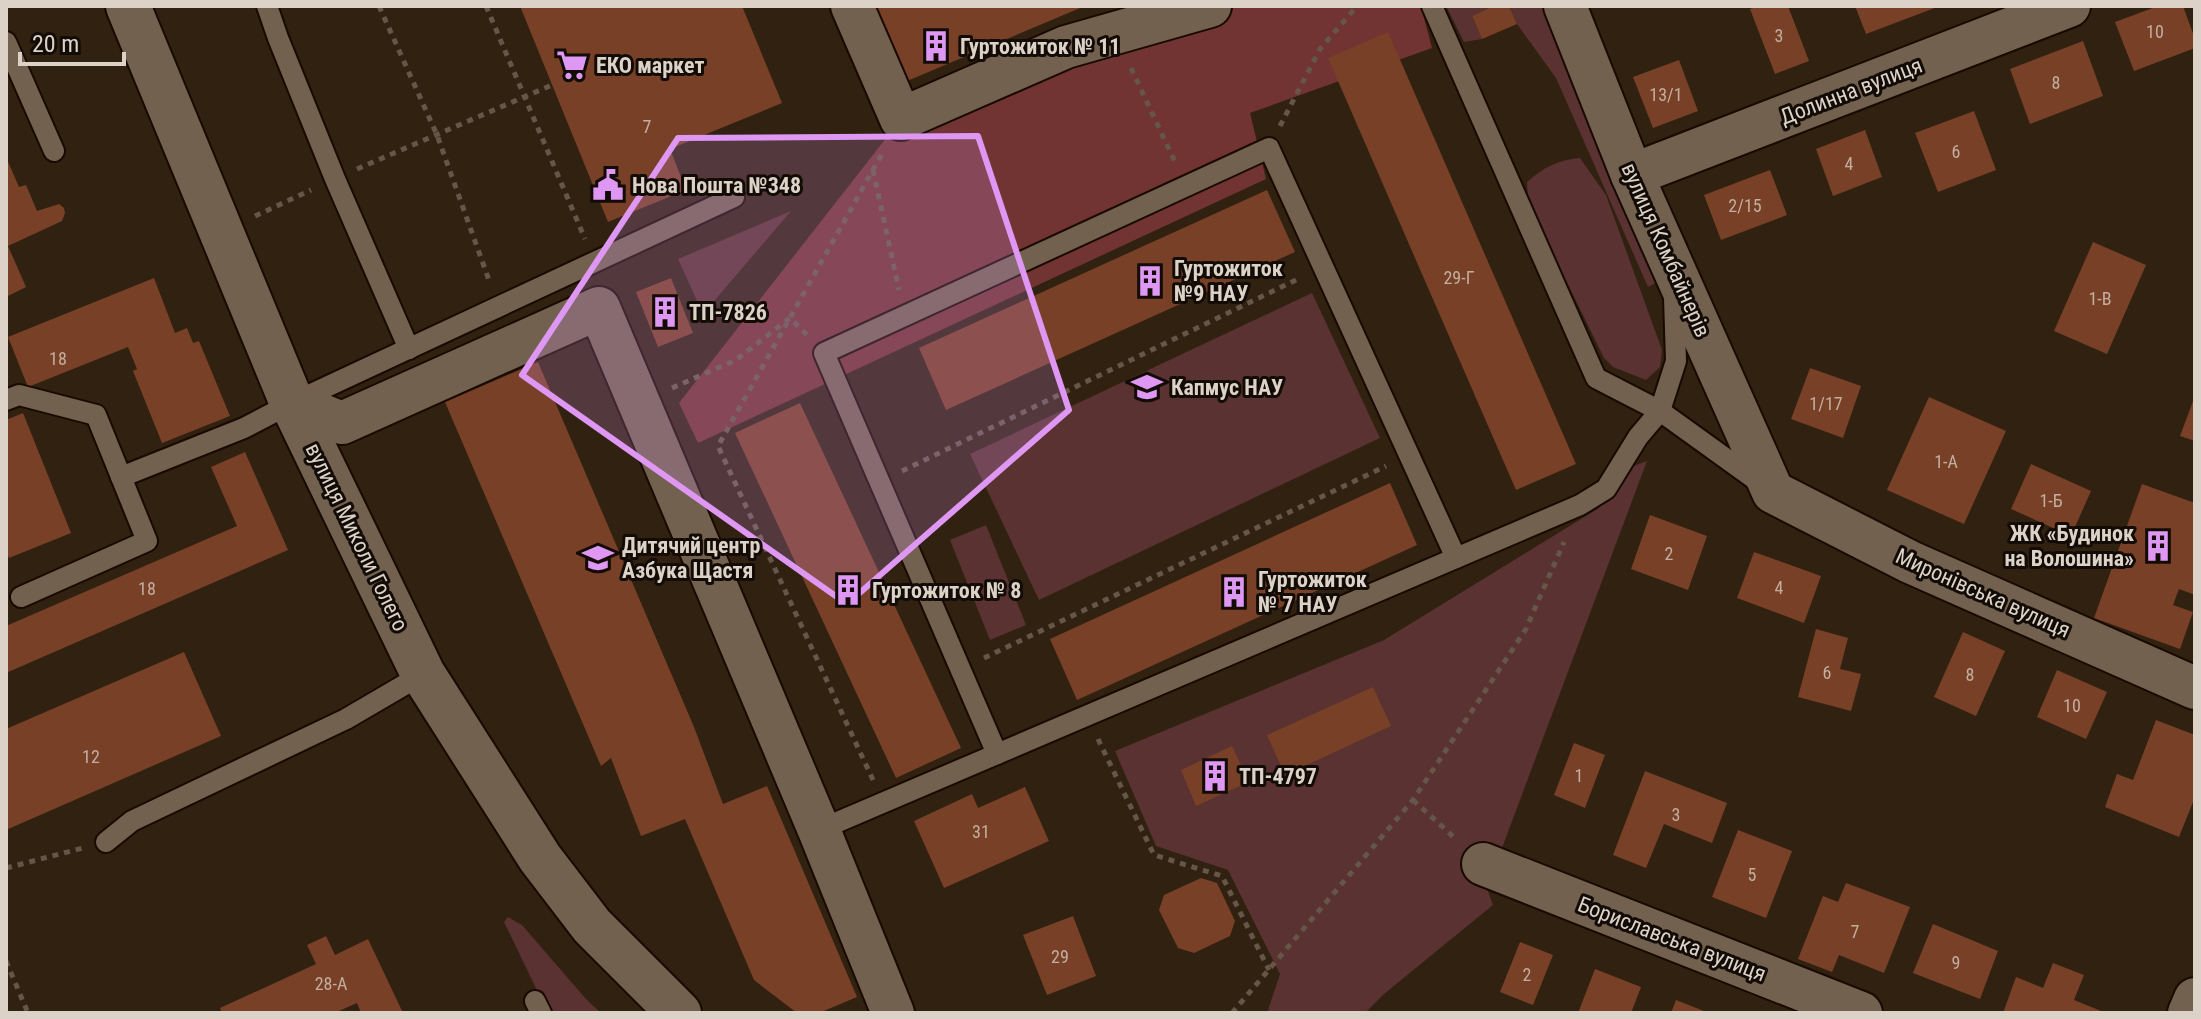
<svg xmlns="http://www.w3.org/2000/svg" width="2201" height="1019" font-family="'Roboto Condensed',sans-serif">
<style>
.green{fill:#593231}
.forest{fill:#713432}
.building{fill:#784026}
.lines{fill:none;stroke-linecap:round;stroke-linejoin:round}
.lane-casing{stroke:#180a00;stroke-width:24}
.street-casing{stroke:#180a00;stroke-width:46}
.secondary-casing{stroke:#180a00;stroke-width:48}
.path{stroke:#655648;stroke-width:5;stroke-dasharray:6 6;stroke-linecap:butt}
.lane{stroke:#73614f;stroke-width:20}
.street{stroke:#73614f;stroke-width:42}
.secondary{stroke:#73614f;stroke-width:44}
.marked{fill:#de98f3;fill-opacity:0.2;stroke:#de98f3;stroke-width:6;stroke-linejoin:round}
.labels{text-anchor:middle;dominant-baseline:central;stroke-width:6;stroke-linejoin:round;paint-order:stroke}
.number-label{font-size:18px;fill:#c3aea0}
.poi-label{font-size:22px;font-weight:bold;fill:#dcd2c8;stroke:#130c06;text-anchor:start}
.street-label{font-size:22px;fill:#dcd2c8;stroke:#130c06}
</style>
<rect width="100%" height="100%" fill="#312111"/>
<g class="green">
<path d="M1446,6h47l-21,10 10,23 -18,3z"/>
<path d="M1509,6h43l111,273 -15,8 -92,-209 -39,-54z"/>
<path d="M1580,158l26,37 56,155 -2,17 -14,13 -33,-13 -9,-9 -76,-155 -1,-21c17,-15 31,-22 53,-24z"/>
<path d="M791,211l-88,103 -25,-55z"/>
<path d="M1312,293l68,145 -341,162 -69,-146z"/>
<path d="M1647,461l-145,387 -13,7 -5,25 9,25 -109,89 -19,19h-98l13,-39 -52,-104 -72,-24 -41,-95 269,-111 215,-132 26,-39z"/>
<path d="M986,525l40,100 -36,15 -40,-100z"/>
<path d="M508,917l14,8 64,74 15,14h-53l-44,-91z"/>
</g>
<path class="forest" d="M1196,6h225l11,42 -182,65 16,66 -568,264 -19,-40 222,-284z"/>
<g class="building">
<path d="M520,6h222l40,97 -112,46 16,41 -78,32z"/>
<path d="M875,6h210l-185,78z"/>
<path d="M1493,6h16l8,18 -35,15 -10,-23z"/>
<path d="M1759,6h29l21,55 -34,13 -25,-65z"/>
<path d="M1855,6h85l-74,28z"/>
<path d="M2158,6h25l12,33v9l-61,23 -19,-49z"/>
<path d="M1388,32l188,432 -60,26 -188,-432z"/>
<path d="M2083,41l20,55 -73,28 -20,-55z"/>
<path d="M1679,60l19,51 -45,17 -20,-51z"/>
<path d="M1974,111l22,59 -58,22 -23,-59z"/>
<path d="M1865,130l17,47 -49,19 -17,-47z"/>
<path d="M6,157l13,30 7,-2 11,26 22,-7 5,4 1,5 -3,8 -54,25 18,41 -20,10z"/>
<path d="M1770,170l17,45 -66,25 -17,-45z"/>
<path d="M1267,190l28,62 -349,158 -27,-62z"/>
<path d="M2093,242l53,23 -39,89 -53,-23z"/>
<path d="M154,278l21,55 12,-5 6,15 6,-2 31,75 -68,27 -29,-72 4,-2 -9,-22 -100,40 -20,-50z"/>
<path d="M671,278l22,55 -35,14 -22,-55z"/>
<path d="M538,362l156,365 29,77 44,-18 90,211 -38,16h-22l-43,-33 -69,-161 -44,17 -30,-78 -10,8 -156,-364z"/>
<path d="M1810,368l51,18 -18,52 -52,-19z"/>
<path d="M2195,396v45l-15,-5z"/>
<path d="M1929,397l77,34 -42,93 -77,-34z"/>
<path d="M800,403l161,345 -65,30 -161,-345z"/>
<path d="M23,413l48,120 -62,25 -3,-7v-131z"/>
<path d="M245,452l43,98 -282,123v-47l231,-100 -26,-59z"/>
<path d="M2031,464l60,27 -20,45 -60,-27z"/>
<path d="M1390,483l27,62 -340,155 -27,-61z"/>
<path d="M2142,484l53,19v92l-16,-6 -6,16 20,7 -13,37 -86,-31z"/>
<path d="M1650,515l57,21 -19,54 -57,-21z"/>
<path d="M1754,552l67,24 -17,47 -67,-25z"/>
<path d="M1816,629l32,9 -8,31 21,5 -10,37 -53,-14z"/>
<path d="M1963,632l42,19 -29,65 -42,-19z"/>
<path d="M184,652l37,84 -215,94v-101z"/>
<path d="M2057,670l50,22 -21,47 -49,-22z"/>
<path d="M1373,687l18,39 -106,49 -18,-40z"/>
<path d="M2156,720l39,15v62l-16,40 -74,-30 12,-33 16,6z"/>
<path d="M1574,743l31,12 -20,53 -31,-13z"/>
<path d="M1232,746l17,36 -53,24 -15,-36z"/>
<path d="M1645,771l82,32 -15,40 -48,-19 -18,44 -33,-13z"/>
<path d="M1025,787l24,54 -105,47 -30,-67 58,-27 6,14z"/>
<path d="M1738,830l54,21 -26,67 -54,-21z"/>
<path d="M1201,878l16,5 18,38 -5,15 -36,17 -16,-5 -19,-38 5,-15z"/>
<path d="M1846,883l64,24 -26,66 -45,-18 -7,17 -34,-13 25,-63 15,6z"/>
<path d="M1073,916l23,60 -49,19 -24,-60z"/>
<path d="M1933,924l65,27 -18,48 -67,-26z"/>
<path d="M326,936l9,19 33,-16 35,74h-42l-4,-10 -18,8 1,2h-118l-2,-5 96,-44 -9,-19z"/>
<path d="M1520,942l33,13 -20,50 -33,-13z"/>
<path d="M2053,963l31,12 -10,25 32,13h-103l13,-36 27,11z"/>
<path d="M1595,969l46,18 -10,26h-53z"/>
<path d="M1676,1000l33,13h-38z"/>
</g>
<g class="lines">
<defs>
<g id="lane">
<path d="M267,6l11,32 57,141 74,170"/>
<path d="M1432,6l164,372 64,33 100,72"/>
<path d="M6,42l48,109"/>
<path d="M6,400l13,-5 77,20 51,126 -126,56"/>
<path d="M121,477l123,-49 48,-25 442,-206"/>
<path d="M997,754l-173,-401 445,-205 187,410"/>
<path d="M819,830l761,-325 26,-16 32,-52 22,-26 16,-50 -2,-63"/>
<path d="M106,842l26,-21 214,-102 77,-45"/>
<path d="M535,1001l6,12"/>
</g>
<g id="street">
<path d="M852,6l49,113 165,-72 144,-41"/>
<path d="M1565,6l67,169 141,317 137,70 285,126"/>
<path d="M1632,175l437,-169"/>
<path d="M292,403l50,20 257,-115 220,522 74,183"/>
<path d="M1483,864l378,149"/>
<path d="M2189,1013l6,-14"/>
</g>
<path id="secondary" d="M128,6l164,397 131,271 117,184 52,68 87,87"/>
</defs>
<use href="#lane" class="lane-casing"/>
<use href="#street" class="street-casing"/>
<use href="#secondary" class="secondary-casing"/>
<g class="path">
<path d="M379,6l58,129 53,148"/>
<path d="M486,6l99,233"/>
<path d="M1131,68l45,96"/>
<path d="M1280,126l40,-77 37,-43"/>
<path d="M357,169l195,-84"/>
<path d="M873,170l26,120"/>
<path d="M255,216l56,-26"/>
<path d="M672,388l64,-28 54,-42 17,17"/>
<path d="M902,471l398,-193"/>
<path d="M984,658l402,-192"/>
<path d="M1098,739l56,116 68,21 47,94"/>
<path d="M873,780l-155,-334 165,-294"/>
<path d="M1413,800l44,40"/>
<path d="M6,868l77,-20"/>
<path d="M6,961l22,52"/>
<path d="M1232,1013l181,-213 113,-171 38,-87"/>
</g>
<use href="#lane" class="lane"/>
<use href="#street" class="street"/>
<use href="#secondary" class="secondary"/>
</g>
<path class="marked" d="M978,136l91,274 -222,194 -325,-229 156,-237z"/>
<defs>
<symbol id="building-bare" viewBox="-9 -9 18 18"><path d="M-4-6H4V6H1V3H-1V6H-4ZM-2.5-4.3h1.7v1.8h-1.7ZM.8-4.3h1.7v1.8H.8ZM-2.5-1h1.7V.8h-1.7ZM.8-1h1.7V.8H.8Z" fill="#de98f3" stroke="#130c06" stroke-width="2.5" paint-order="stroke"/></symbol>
<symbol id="supermarket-bare" viewBox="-9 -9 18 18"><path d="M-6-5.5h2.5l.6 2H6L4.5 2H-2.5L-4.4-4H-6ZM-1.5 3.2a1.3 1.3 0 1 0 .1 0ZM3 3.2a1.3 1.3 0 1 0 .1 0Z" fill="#de98f3" stroke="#130c06" stroke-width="2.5" paint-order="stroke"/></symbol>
<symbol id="civic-bare" viewBox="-9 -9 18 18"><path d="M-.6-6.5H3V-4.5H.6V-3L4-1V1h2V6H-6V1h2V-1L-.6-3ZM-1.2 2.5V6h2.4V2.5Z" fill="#de98f3" stroke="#130c06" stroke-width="2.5" paint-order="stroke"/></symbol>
<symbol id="university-bare" viewBox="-9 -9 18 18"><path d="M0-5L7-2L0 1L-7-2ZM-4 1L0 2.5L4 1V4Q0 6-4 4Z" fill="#de98f3" stroke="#130c06" stroke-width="2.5" paint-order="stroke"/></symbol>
<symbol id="school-bare" viewBox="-9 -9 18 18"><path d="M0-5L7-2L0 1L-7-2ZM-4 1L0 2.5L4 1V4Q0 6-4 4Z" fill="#de98f3" stroke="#130c06" stroke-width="2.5" paint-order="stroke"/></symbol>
</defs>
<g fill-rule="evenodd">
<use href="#building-bare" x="914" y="24" width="44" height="44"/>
<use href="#supermarket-bare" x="550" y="43" width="44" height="44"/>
<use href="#civic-bare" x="586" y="163" width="44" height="44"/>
<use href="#building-bare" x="1128" y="259" width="44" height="44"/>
<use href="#building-bare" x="643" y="290" width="44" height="44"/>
<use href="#university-bare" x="1125" y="365" width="44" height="44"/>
<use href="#building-bare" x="2136" y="524" width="44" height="44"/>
<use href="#school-bare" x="576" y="536" width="44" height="44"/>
<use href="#building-bare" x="826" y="568" width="44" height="44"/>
<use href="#building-bare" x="1212" y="570" width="44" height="44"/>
<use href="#building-bare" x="1193" y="754" width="44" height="44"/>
</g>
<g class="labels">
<g class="number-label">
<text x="2155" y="31">10</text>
<text x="1779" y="35">3</text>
<text x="2056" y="82">8</text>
<text x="1666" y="94">13/1</text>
<text x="647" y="126">7</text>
<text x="1956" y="151">6</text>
<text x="1849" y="163">4</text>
<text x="1745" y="205">2/15</text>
<text x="1459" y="277">29-Г</text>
<text x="2100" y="298">1-В</text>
<text x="58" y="358">18</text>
<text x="1826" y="403">1/17</text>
<text x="1946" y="461">1-А</text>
<text x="2051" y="500">1-Б</text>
<text x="1669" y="553">2</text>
<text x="1779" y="587">4</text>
<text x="147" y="588">18</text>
<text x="1827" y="672">6</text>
<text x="1970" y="674">8</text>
<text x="2072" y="705">10</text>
<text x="91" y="756">12</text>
<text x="1579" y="775">1</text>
<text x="1676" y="814">3</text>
<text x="981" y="831">31</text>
<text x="1752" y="874">5</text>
<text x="1855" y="931">7</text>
<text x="1060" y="956">29</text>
<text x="1956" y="962">9</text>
<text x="1527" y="974">2</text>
<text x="331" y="983">28-А</text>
</g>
<g class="poi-label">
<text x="960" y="46">Гуртожиток № 11</text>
<text x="596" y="65">ЕКО маркет</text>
<text x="632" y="185">Нова Пошта №348</text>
<text x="1174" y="268">Гуртожиток<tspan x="1174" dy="25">№9 НАУ</tspan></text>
<text x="689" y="312">ТП-7826</text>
<text x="1171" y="387">Капмус НАУ</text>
<text x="2134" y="533" text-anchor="end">ЖК «Будинок<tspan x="2134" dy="25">на Волошина»</tspan></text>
<text x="622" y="545">Дитячий центр<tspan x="622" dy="25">Азбука Щастя</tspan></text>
<text x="1258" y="579">Гуртожиток<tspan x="1258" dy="25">№ 7 НАУ</tspan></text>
<text x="872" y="590">Гуртожиток № 8</text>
<text x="1239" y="776">ТП-4797</text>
</g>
<g class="street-label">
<text transform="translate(1851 91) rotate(-21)">Долинна вулиця</text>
<text transform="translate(1666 250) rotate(66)">вулиця Комбайнерів</text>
<text transform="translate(357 537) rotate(64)">вулиця Миколи Голего</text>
<text transform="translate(1983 593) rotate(24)">Миронівська вулиця</text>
<text transform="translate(1672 939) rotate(21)">Бориславська вулиця</text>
</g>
</g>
<rect width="2201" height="1019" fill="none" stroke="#dcd2c8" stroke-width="16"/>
<path d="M20 52v12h104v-12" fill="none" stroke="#dcd2c8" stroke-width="4"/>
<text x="32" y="52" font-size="24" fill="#dcd2c8" stroke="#130c06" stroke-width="6" paint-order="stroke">20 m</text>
</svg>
